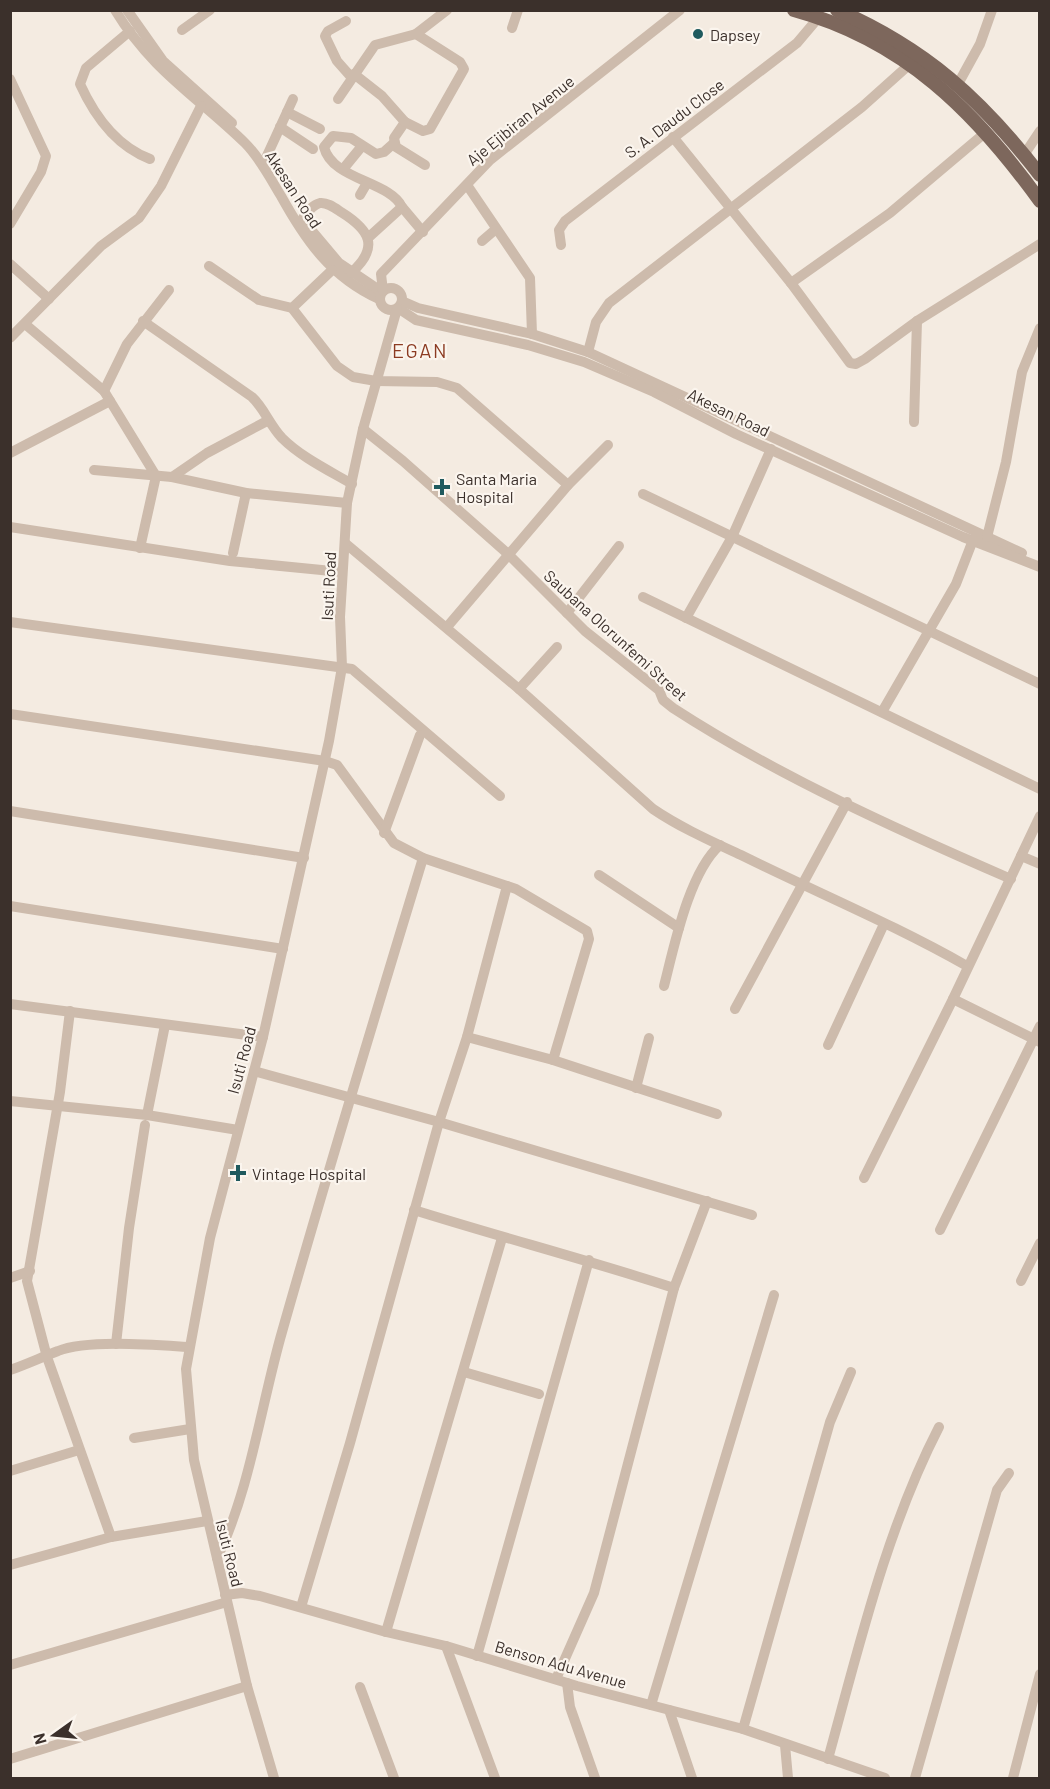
<svg xmlns="http://www.w3.org/2000/svg" width="1050" height="1789" font-family="Barlow,sans-serif">
<style>
.lines{fill:none;stroke-linecap:round;stroke-linejoin:round}
.minor{stroke:#cdbbac;stroke-width:10}
.major{stroke:#7d675c;stroke-width:14}
.poi-dot{fill:#1f5a5e;stroke:#fbf5ee;stroke-width:2}
.labels{text-anchor:middle;dominant-baseline:central;stroke-width:4.5;stroke-linejoin:round;paint-order:stroke}
.poi-label{font-size:16px;fill:#3b302b;stroke:#fbf5ee;text-anchor:start}
.street-label{font-size:16px;fill:#3b302b;stroke:#fbf5ee}
.quarter-label{font-size:20px;letter-spacing:1.5px;fill:#8c3b22;stroke:#fbf5ee}
</style>
<rect width="100%" height="100%" fill="#f4ebe1"/>
<g class="lines">
<g class="minor">
<path d="M115,10c37,61 83,87 130,133 15,15 25,35 36,53 25,45 50,81 98,103"/>
<path d="M127,10l36,51 69,62"/>
<path d="M346,21l-18,10 -3,5 12,25 15,17"/>
<path d="M512,28l6,-18"/>
<path d="M182,30l28,-20"/>
<path d="M130,31l-44,37 -6,16c15,33 36,62 70,75"/>
<path d="M416,34l44,28 4,7 -34,60 -7,2 -18,-9 -11,16 2,9 29,18"/>
<path d="M354,74l28,22 23,26"/>
<path d="M10,79l36,77 -5,16 -31,52"/>
<path d="M958,84l22,-40 12,-34"/>
<path d="M338,99l37,-54 41,-11 31,-24"/>
<path d="M287,112l33,17"/>
<path d="M280,127l33,22"/>
<path d="M673,137l118,146 59,80 6,1 9,-5 52,-38 123,-77"/>
<path d="M394,143l-10,9 -8,2 -25,-16 -18,-2 -9,11c8,33 66,34 78,60"/>
<path d="M1024,155l16,-24"/>
<path d="M265,160l28,-61"/>
<path d="M344,168l18,-22"/>
<path d="M467,185l63,93 2,56"/>
<path d="M360,195l7,-12"/>
<path d="M303,218c4,-5 9,-13 17,-15 7,-1 15,5 21,9 29,18 39,35 10,61"/>
<path d="M307,225l32,38 43,29"/>
<path d="M369,237l33,-30 21,25"/>
<path d="M482,241l14,-12"/>
<path d="M561,245l-2,-15 6,-9 232,-178 22,-26"/>
<path d="M10,264l39,35"/>
<path d="M209,266l50,34 33,8 45,58 16,11 23,4 61,1 20,6 111,97"/>
<path d="M791,283l99,-70 96,-81"/>
<circle cx="391" cy="299" r="11"/>
<path d="M383,291l-2,-17 109,-114 190,-150"/>
<path d="M402,301l16,7 114,26 56,18 434,201"/>
<path d="M292,308l40,-38"/>
<path d="M398,308l18,12 112,25 56,17 70,30 82,42 227,103 77,30"/>
<path d="M143,321l109,76c12,11 17,27 30,41 19,19 46,32 70,46"/>
<path d="M25,324l79,67 52,85 -16,72"/>
<path d="M10,338l91,-92 38,-28 22,-32 40,-80"/>
<path d="M588,352l8,-30 13,-19 253,-196 48,-43"/>
<path d="M104,391l23,-47 42,-54"/>
<path d="M914,422l3,-101"/>
<path d="M363,429l40,32 105,93 77,77 74,59 4,10 10,8c103,67 225,122 338,171"/>
<path d="M10,453l100,-52"/>
<path d="M94,470l78,7 74,16 101,10"/>
<path d="M172,477l35,-24 60,-32"/>
<path d="M643,494l397,190"/>
<path d="M10,527l220,34 112,11"/>
<path d="M987,537l19,-75 16,-90 18,-44"/>
<path d="M345,543l174,146 134,120c28,19 60,33 90,47 75,37 152,69 224,110"/>
<path d="M233,553l13,-60"/>
<path d="M643,597l397,192"/>
<path d="M567,613l52,-67"/>
<path d="M686,618l46,-81 39,-88"/>
<path d="M10,622l342,47 148,127"/>
<path d="M447,627l121,-142 40,-40"/>
<path d="M519,689l38,-42"/>
<path d="M882,712l74,-128 17,-44"/>
<path d="M10,714l315,47 12,4 57,78 29,15 93,31 71,42 2,8 -36,121"/>
<path d="M10,811l294,47"/>
<path d="M1040,816l-87,183 87,43"/>
<path d="M384,833l36,-98"/>
<path d="M1021,856l19,8"/>
<path d="M599,875l80,53"/>
<path d="M10,906l273,43"/>
<path d="M664,986c10,-39 25,-114 56,-141"/>
<path d="M10,1004l253,33"/>
<path d="M735,1009l112,-207"/>
<path d="M70,1011l-10,81 -33,189 20,76 64,180"/>
<path d="M467,1037l86,23 164,54"/>
<path d="M828,1045l56,-121"/>
<path d="M254,1071l185,51 313,93"/>
<path d="M636,1088l13,-50"/>
<path d="M10,1101l137,14 91,15"/>
<path d="M147,1115l18,-90"/>
<path d="M864,1178l89,-179"/>
<path d="M414,1210c86,27 174,50 260,78"/>
<path d="M940,1230l100,-204"/>
<path d="M10,1278l20,-7"/>
<path d="M1021,1281l19,-38"/>
<path d="M116,1344l13,-116 16,-103"/>
<path d="M10,1370c17,-6 32,-13 48,-19 29,-12 99,-6 131,-4"/>
<path d="M464,1372l75,22"/>
<path d="M134,1438l56,-9"/>
<path d="M10,1471l69,-21"/>
<path d="M217,1558c33,-68 44,-153 65,-226 45,-159 93,-316 141,-474"/>
<path d="M10,1565l101,-28 96,-16"/>
<path d="M225,1595l17,-2 18,3 126,36 60,14 131,40 166,43 142,49"/>
<path d="M301,1607l49,-164 89,-321 28,-85 40,-151"/>
<path d="M386,1632l116,-394"/>
<path d="M446,1646l49,132"/>
<path d="M477,1656l112,-396"/>
<path d="M10,1665l217,-63"/>
<path d="M556,1679l38,-86 80,-305 33,-87"/>
<path d="M567,1683l3,24 25,71"/>
<path d="M360,1687l34,91"/>
<path d="M651,1705l123,-410"/>
<path d="M669,1710l23,68"/>
<path d="M743,1729l87,-307 21,-50"/>
<path d="M785,1745l3,33"/>
<path d="M10,1759l237,-73"/>
<path d="M828,1759c31,-112 58,-229 111,-332"/>
<path d="M274,1778l-27,-92 -53,-226 -8,-91 24,-131 53,-201 66,-296 13,-74 -2,-50 7,-114 16,-74 34,-120"/>
<path d="M915,1778l82,-288 12,-17"/>
<path d="M1013,1778l27,-104"/>
</g>
<g class="major">
<path d="M794,10c110,30 181,101 246,191"/>
<path d="M837,10c89,39 144,89 203,165"/>
</g>
</g>
<g class="poi-dot">
<circle cx="698" cy="34" r="6"/>
<path d="M439 478h6v6h6v6h-6v6h-6v-6h-6v-6h6z"/>
<path d="M235 1164h6v6h6v6h-6v6h-6v-6h-6v-6h6z"/>
</g>
<g class="labels">
<g class="poi-label">
<text x="710" y="34">Dapsey</text>
<text x="456" y="478">Santa Maria<tspan x="456" dy="18">Hospital</tspan></text>
<text x="252" y="1173">Vintage Hospital</text>
</g>
<g class="street-label">
<text transform="translate(674 118) rotate(-37)">S. A. Daudu Close</text>
<text transform="translate(520 120) rotate(-39)">Aje Ejibiran Avenue</text>
<text transform="translate(294 189) rotate(57)">Akesan Road</text>
<text transform="translate(729 412) rotate(26)">Akesan Road</text>
<text transform="translate(328 586) rotate(-87)">Isuti Road</text>
<text transform="translate(616 635) rotate(42)">Saubana Olorunfemi Street</text>
<text transform="translate(241 1060) rotate(-75)">Isuti Road</text>
<text transform="translate(230 1553) rotate(76)">Isuti Road</text>
<text transform="translate(561 1664) rotate(16)">Benson Adu Avenue</text>
</g>
<g class="quarter-label">
<text x="420" y="350">EGAN</text>
</g>
</g>
<rect width="1050" height="1789" fill="none" stroke="#3b302b" stroke-width="24"/>
<g transform="translate(54 1735) rotate(255)" stroke="#fbf5ee" stroke-width="4.5" paint-order="stroke">
<path d="M0-4.5L10 22L0 15L-10 22Z" fill="#3b302b"/>
<text y="-9" font-size="16" font-weight="bold" text-anchor="middle" fill="#3b302b">N</text>
</g>
</svg>
